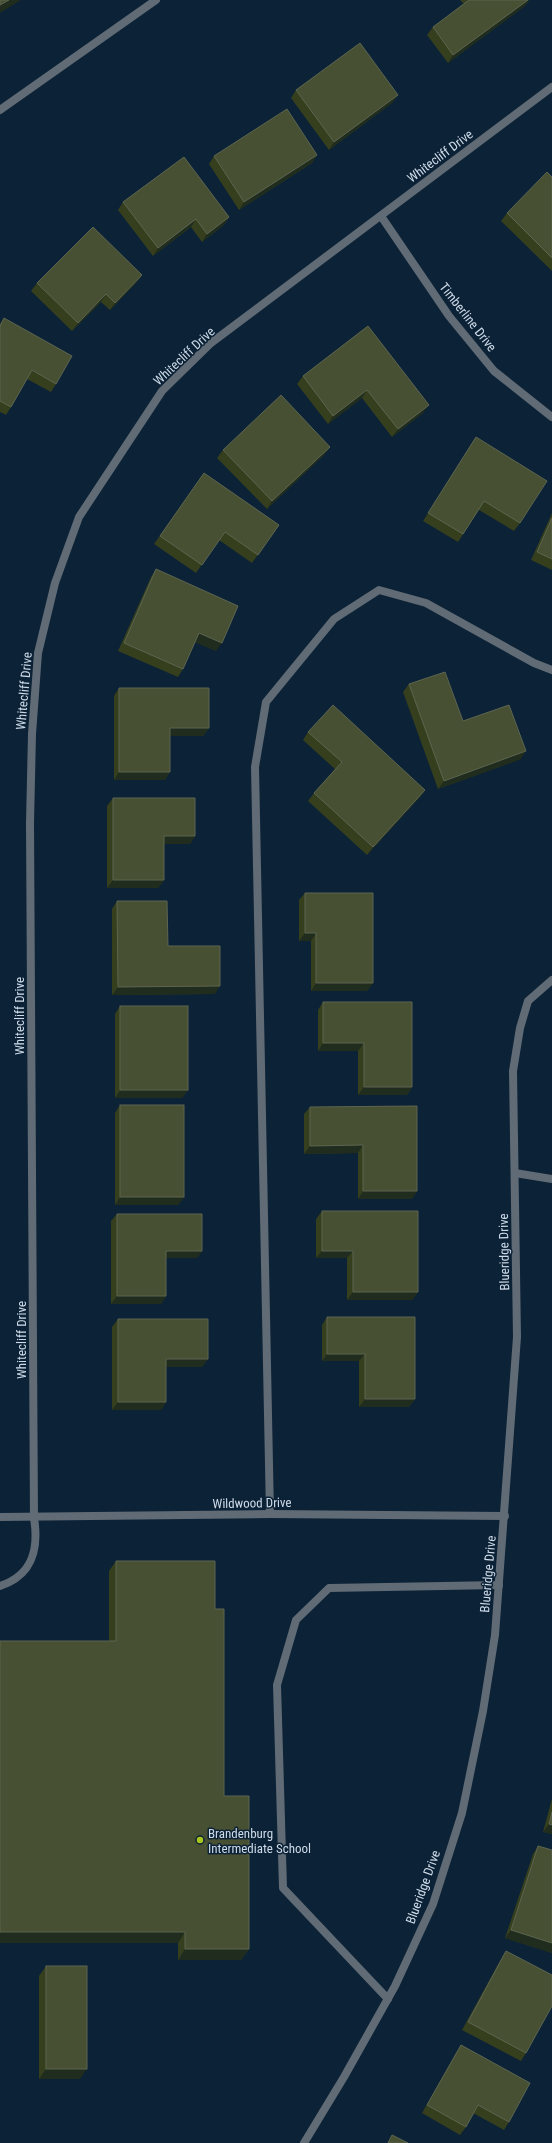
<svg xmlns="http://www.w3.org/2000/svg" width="552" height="2143" font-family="'Roboto Condensed',sans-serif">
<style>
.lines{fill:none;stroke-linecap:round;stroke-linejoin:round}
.lane{stroke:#606b75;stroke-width:8}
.street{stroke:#606b75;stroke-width:8}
.wall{fill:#363f1d}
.shaded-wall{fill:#1f2c1e}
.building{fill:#475033;stroke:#5c6550}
.poi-dot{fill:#a8c71c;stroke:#0c2236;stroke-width:1.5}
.labels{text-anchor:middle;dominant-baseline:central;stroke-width:3;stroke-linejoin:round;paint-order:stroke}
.street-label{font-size:13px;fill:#cedbe9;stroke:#0c2236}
.poi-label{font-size:13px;fill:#cedbe9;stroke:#0c2236;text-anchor:start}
</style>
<rect width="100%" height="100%" fill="#0c2236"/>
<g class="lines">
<g class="lane">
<path d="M0,110l156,-110"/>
<path d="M515,1173l37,6"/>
<path d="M270,1514l-15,-747 11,-65 68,-83 45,-29 47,13 108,60 18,7"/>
<path d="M0,1586c33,-11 39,-37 34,-68"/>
<path d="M388,1999l-105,-111 -6,-203 19,-65 33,-32 170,-3"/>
</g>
<g class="street">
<path d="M381,216l68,100 45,55 58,46"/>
<path d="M0,1517l270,-3 235,2"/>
<path d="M34,1518l-4,-695 2,-89 6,-81 17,-70 24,-66 83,-126 49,-48 341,-256"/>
<path d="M304,2143l40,-66 51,-91 38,-82 29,-91 21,-102 12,-76 22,-298 -4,-266 7,-43 8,-27 24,-21"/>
</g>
</g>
<g class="wall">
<path d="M460,0h69l-4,6 -77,57 -21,-28 6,-8 31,-23z"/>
<path d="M296,90l102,5 -6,8 -63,47 -38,-52z"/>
<path d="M317,155l-5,8 -73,47 -30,-46 5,-8z"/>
<path d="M552,177v94l-51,-50 6,-8z"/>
<path d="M123,202l106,15 -5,8 -22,17 -11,-15 -38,29 -35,-46z"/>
<path d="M142,275l-6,8 -26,27 -9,-8 -29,29 -41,-40 6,-8z"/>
<path d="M4,318l52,66 -5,8 -24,-13 -16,28 -5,8 -6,-3v-88z"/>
<path d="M368,326l55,87 -31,24 -30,-39 -34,26 -31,-40 6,-8z"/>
<path d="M476,437l44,86 -6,8 -35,-21 -21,32 -35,-21z"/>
<path d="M330,447l-6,8 -57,54 -50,-51 6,-8z"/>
<path d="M204,473l75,52 -27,38 -33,-23 -23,33 -42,-29z"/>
<path d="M552,513v57l-21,-10z"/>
<path d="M156,569l60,82 -21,-9 -12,27 -5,8 -60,-26 33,-74z"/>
<path d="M409,684l54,37 58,38 -83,30 -35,-97z"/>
<path d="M119,688l90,40 -6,8h-33v36l-5,8h-51v-84z"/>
<path d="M308,732l117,58 -5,7 -53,58 -59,-54 6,-8 21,-24 -32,-29z"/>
<path d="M113,798l82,38 -5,8h-26v36l-6,8h-51v-82z"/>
<path d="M305,893l68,90 -6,8h-56v-50h-12v-41z"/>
<path d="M117,901l51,45 47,48 -103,1v-86z"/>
<path d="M323,1002l89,85 -5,8h-49v-44h-40v-41z"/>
<path d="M120,1006l68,84 -6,8h-67v-84z"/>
<path d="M120,1105l64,92 -6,8h-63v-92z"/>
<path d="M417,1106v85l-5,8h-54v-46l-54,1v-40l6,-7z"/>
<path d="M322,1211l96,81 -6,8h-65v-42h-31v-39z"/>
<path d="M117,1214l85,37 -5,7h-31v38l-5,8h-50v-83z"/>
<path d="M327,1317l88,82 -6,8h-50v-46h-37v-36z"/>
<path d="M118,1319l90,40 -6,8h-36v35l-5,8h-49v-83z"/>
<path d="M116,1561l99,48 9,187 25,153 -8,11h-63v-17h-178l109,-302v-70z"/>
<path d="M552,1799v35l-9,-2z"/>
<path d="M538,1846l14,107 -47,-15 28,-84z"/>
<path d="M506,1951l20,102 -5,8 -59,-31 39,-71z"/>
<path d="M46,1966l34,113h-41v-103z"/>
<path d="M461,2045l48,77 -5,8 -31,-17 -7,14 -6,8 -38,-22 34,-60z"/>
</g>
<g class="shaded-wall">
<path d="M9,0h12l-21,13v-8z"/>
<path d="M528,0h1l-4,6 -77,57 5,-8z"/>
<path d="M398,95l-6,8 -63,47 5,-8z"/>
<path d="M317,155l-5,8 -73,47 5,-8z"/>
<path d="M229,217l-5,8 -22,17 5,-8z"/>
<path d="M196,219l-5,8 -38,29 5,-8z"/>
<path d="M142,275l-6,8 -26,27 5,-7z"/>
<path d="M106,294l-5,8 -29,29 6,-8z"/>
<path d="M367,390l-5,8 -34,26 5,-8z"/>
<path d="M429,405l-6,8 -31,24 6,-8z"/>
<path d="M330,447l-6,8 -57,54 5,-8z"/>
<path d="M199,633l23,10 -6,8 -23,-10z"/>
<path d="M170,728h39l-6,8h-38z"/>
<path d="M526,751l-5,8 -83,30 6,-8z"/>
<path d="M119,772h51l-5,8h-51z"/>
<path d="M425,790l-5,7 -53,58 6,-8z"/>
<path d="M164,836h31l-5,8h-32z"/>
<path d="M113,880h51l-6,8h-51z"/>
<path d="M305,933h11l-5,8h-12z"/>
<path d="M316,983h57l-6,8h-56z"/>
<path d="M220,986l-5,8 -103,1 6,-8z"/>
<path d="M323,1043h41l-6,8h-40z"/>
<path d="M364,1087h48l-5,8h-49z"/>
<path d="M120,1090h68l-6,8h-67z"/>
<path d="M363,1145l-5,8 -54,1 6,-8z"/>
<path d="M363,1191h54l-5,8h-54z"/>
<path d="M120,1197h64l-6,8h-63z"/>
<path d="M166,1251h36l-5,7h-36z"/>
<path d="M322,1251h31l-6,7h-31z"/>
<path d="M353,1292h65l-6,8h-65z"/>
<path d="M117,1296h49l-5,8h-50z"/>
<path d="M327,1354h38l-6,7h-37z"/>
<path d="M166,1359h42l-6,8h-41z"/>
<path d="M365,1399h50l-6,8h-50z"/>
<path d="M118,1402h48l-5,8h-49z"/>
<path d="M549,1824l3,1v9l-9,-2z"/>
<path d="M511,1930l41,13v10l-47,-15z"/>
<path d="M0,1932h185l-7,11h-178z"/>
<path d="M185,1949h64l-8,11h-63z"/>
<path d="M46,2069h41l-7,10h-41z"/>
</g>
<g class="building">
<path d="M0,0h9l-9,5z"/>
<path d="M469,0h59l-75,55 -20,-28z"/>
<path d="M360,43l38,52 -64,47 -38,-52z"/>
<path d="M287,109l30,46 -73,47 -30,-46z"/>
<path d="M184,157l45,60 -22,17 -11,-15 -38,29 -35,-46z"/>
<path d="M547,172l5,5v81l-45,-45z"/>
<path d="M93,227l49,48 -27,28 -9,-9 -28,29 -41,-40z"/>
<path d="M4,318l68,38 -16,28 -24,-14 -21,37 -11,-6v-75z"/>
<path d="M368,326l61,79 -31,24 -31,-39 -34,26 -30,-40z"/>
<path d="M281,395l49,52 -58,54 -49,-51z"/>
<path d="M476,437l71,44 -27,42 -36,-22 -21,33 -35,-21z"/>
<path d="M204,473l75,52 -21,30 -33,-23 -23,33 -42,-29z"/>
<path d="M552,518v41l-15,-7z"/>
<path d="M156,569l82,37 -16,37 -23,-10 -16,36 -59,-26z"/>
<path d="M445,672l18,49 46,-16 17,46 -82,30 -35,-97z"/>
<path d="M119,688h90v40h-39v44h-51z"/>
<path d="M333,705l92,85 -52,57 -59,-54 28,-31 -34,-30z"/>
<path d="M113,798h82v38h-31v44h-51z"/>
<path d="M305,893h68v90h-57v-50h-11z"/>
<path d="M117,901h50l1,45h52v40l-102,1z"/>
<path d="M323,1002h89v85h-48v-44h-41z"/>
<rect x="120" y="1006" width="68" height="84"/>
<rect x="120" y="1105" width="64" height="92"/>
<path d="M417,1106v85h-54v-46l-53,1v-39z"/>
<path d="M322,1211h96v81h-65v-41h-31z"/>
<path d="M117,1214h85v37h-36v45h-49z"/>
<path d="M327,1317h88v82h-50v-45h-38z"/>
<path d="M118,1319h90v40h-42v43h-48z"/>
<path d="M116,1561h99v48h9v187h25v153h-64v-17h-185v-291h116z"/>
<path d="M552,1812v13l-3,-1z"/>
<path d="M538,1846l14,4v93l-41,-13z"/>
<path d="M506,1951l46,24v31l-26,47 -58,-31z"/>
<rect x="46" y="1966" width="41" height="103"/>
<path d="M461,2045l69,38 -21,39 -31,-17 -12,22 -39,-22z"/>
<path d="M392,2135l16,8h-20z"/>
</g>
<circle class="poi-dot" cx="200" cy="1840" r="4"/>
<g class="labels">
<g class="street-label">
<text transform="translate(440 156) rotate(-37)">Whitecliff Drive</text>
<text transform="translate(468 317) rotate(52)">Timberline Drive</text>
<text transform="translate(184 356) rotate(-43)">Whitecliff Drive</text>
<text transform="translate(24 691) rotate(-85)">Whitecliff Drive</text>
<text transform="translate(19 1016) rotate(-90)">Whitecliff Drive</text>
<text transform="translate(504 1252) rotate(-91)">Blueridge Drive</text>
<text transform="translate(21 1340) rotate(-90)">Whitecliff Drive</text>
<text transform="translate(252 1503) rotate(-1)">Wildwood Drive</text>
<text transform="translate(488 1574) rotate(-85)">Blueridge Drive</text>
<text transform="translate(423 1887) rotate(-70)">Blueridge Drive</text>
</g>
<g class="poi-label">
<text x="208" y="1833">Brandenburg<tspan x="208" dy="15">Intermediate School</tspan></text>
</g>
</g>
</svg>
